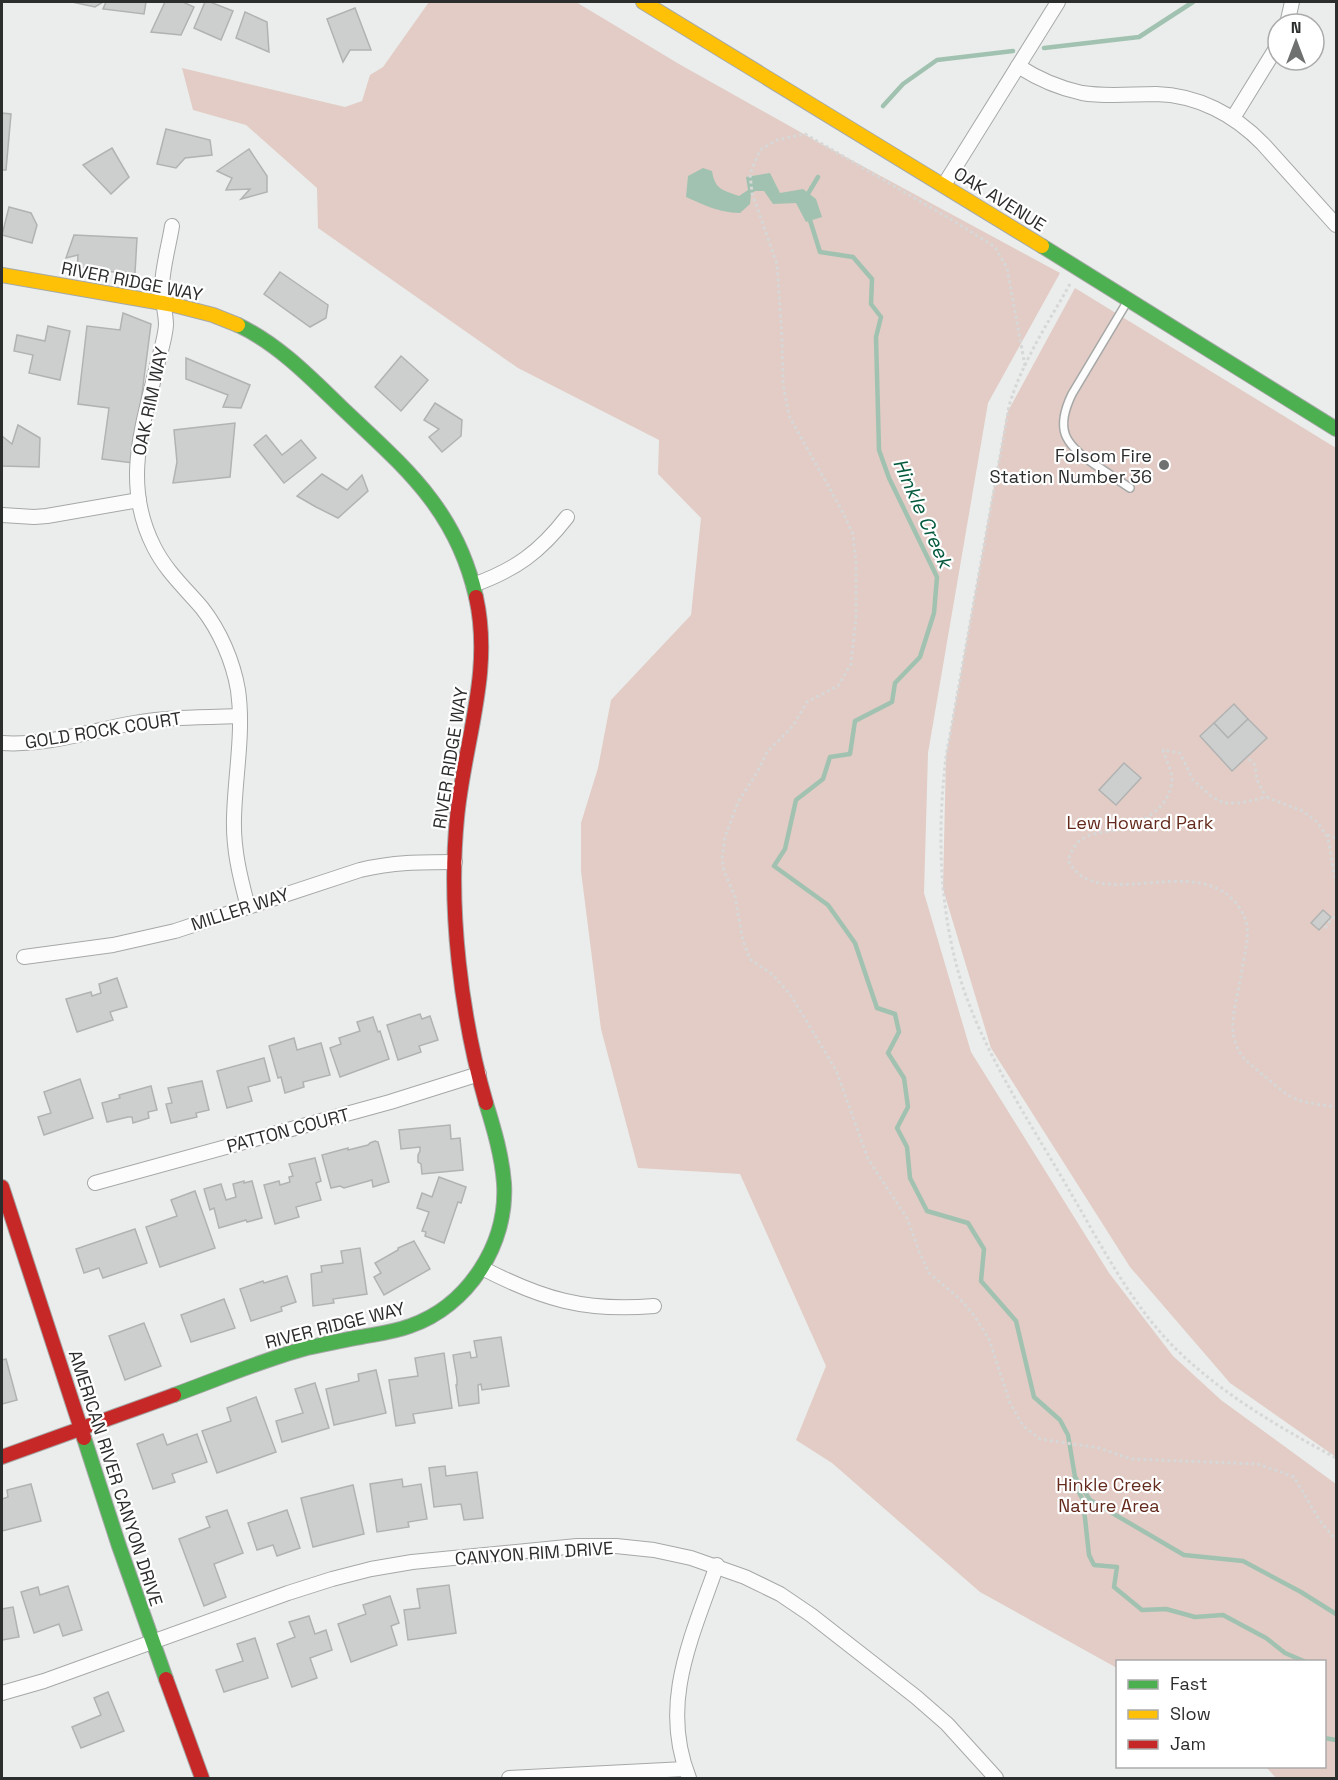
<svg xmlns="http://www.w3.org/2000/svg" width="1338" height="1780" font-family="'Space Grotesk',sans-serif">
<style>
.green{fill:#e2ccc5}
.water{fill:#a1c2b1}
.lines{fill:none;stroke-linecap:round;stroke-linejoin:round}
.stream{stroke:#a1c2b1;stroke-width:4.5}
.building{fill:#cdcfce;stroke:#b1b3b2;stroke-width:1.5}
.lane-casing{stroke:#a6a8a7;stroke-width:10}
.street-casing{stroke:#a6a8a7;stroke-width:16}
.fast-casing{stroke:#a6a8a7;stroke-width:16}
.slow-casing{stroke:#a6a8a7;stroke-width:16}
.jam-casing{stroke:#a6a8a7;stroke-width:16}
.path{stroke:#d6d7d6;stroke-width:3;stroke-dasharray:3 3;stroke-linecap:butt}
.lane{stroke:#fcfcfc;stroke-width:7}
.street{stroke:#fcfcfc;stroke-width:14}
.fast{stroke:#4caf50;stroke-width:14}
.slow{stroke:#ffc107;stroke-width:14}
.jam{stroke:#c62828;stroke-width:14}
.poi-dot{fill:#6e7170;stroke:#fff;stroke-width:2}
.labels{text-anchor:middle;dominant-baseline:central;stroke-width:4.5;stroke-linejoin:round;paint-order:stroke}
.street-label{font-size:18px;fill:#2c2e2d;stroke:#fff}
.poi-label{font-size:18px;fill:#2c2e2d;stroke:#fff;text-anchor:end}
.park-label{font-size:18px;fill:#642a1c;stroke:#fff}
.water-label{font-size:20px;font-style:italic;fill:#055a3d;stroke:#fff}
</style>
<rect width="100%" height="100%" fill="#eaedeb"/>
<g class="green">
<path d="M429,2h147l103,62 139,78 242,131 -72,130 -60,350 -4,140 47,159 138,221 64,83 48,44 115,84v294h-60l-10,-11 58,-1v-104h-206l-1,6 -137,-76 -148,-129 -36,-23 30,-74 -86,-192 -102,-6 -37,-139 -20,-158v-48l17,-55 13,-68 80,-85 10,-97 -43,-44 1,-34 -141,-72 -200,-140 -1,-40 -71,-63 -53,-15 -11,-42 163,39 17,-6 8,-26 13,-8z"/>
<path d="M1075,288l261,160v1009l-106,-74 -100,-116 -139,-219 -48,-159 3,-133 61,-343z"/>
</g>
<path class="water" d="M703,168l9,3c3,19 11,19 27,25l9,-6 -2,-13 24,-4 10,20 23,-4 13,10 6,18 -16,5 -10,-19 -23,1 -9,-13h-9l-4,3 -1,10 -10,9c-23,-1 -33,-7 -54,-16l2,-21z"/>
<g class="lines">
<g class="stream">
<path d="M1044,48l95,-11 54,-35"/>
<path d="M883,106l20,-22 34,-24 76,-9"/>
<path d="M806,197l12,-20"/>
<path d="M809,217l11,35 33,5 19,22 -1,25 10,13 -5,20 3,113 10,28 48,99 -3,36 -14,44 -25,26 -3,19 -37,19 -5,33 -20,3 -7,22 -27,21 -11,49 -11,17 54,39 27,38 22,65 18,6 4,18 -11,21 16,25 4,29 -11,21 10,19 3,31 17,33 41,12 16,26 -3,32 35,40 18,76 26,23 8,15 7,42 15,23 94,55 59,6 58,31 35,22"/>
<path d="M1075,1477l-2,4 10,19 6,55 5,10 23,2 -3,20 28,23 24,-1 29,8 28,-2 43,23 19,15 21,9"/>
<path d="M1324,1738l12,2"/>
</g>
</g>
<g class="building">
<path d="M72,2h31l-8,5z"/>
<path d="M106,2h40l-2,12 -41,-5z"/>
<path d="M165,2h18l11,5 -13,28 -30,-3z"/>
<path d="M205,2h5l23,9 -12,29 -27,-12z"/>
<path d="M355,8l16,42h-21l-7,12 -16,-43z"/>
<path d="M245,12l22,10 2,30 -33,-14z"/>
<path d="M2,113l9,1 -5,56h-4z"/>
<path d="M166,129l44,11 2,15 -27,3 -9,10 -19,-4z"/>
<path d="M112,148l17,29 -18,17 -28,-29z"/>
<path d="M249,149l18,27v16l-26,7 9,-10 -24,1 6,-12 -15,-7z"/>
<path d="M9,207l22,6 6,12 -5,18 -30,-8z"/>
<path d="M74,235l63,3 -2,35 -58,-3 1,-15 -12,3z"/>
<path d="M280,272l48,33 -2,13 -16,9 -46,-33z"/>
<path d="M123,313l28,11 -18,139 -31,-4 7,-51 -31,-4 9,-78 33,4z"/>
<path d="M48,326l22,5 -10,49 -31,-7 4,-18 -19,-4 3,-16 28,6z"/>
<path d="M401,356l27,24 -27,31 -26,-24z"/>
<path d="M186,358l64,27 -9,23 -18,-1 5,-12 -42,-16z"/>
<path d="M435,403l27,17 -1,16 -19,16 -13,-15 10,-8 -15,-9z"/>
<path d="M235,423l-5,54 -57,6 4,-21 -3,-32z"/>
<path d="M18,425l22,13 -1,29 -37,-1v-30l10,8z"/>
<path d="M266,435l16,20 19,-15 15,18 -32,25 -30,-38z"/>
<path d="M322,474l25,16 15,-15 6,16 -30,27 -22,-11 -19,-11z"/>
<path d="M1234,704l14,15 -20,19 -14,-15z"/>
<path d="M1248,719l19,19 -35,33 -32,-35 14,-13 14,15z"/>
<path d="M1124,763l17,15 -25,27 -17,-15z"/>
<path d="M1323,910l8,7 -12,13 -8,-7z"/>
<path d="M117,978l10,29 -17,5 3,8 -36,12 -11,-33 25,-7 1,4 9,-3 -2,-9z"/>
<path d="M420,1014l2,5 8,-3 8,24 -19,6 2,6 -23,8 -11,-35z"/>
<path d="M373,1017l5,15 2,-1 9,28 -49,18 -10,-29 11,-4 -2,-6 21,-7 -3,-9z"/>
<path d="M294,1038l3,12 24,-7 9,32 -27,7 1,5 -19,6 -4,-16 -3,1 -9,-32z"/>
<path d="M264,1058l6,23 -22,6 4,14 -25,7 -10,-37z"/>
<path d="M80,1079l13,39 -49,17 -6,-18 13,-4 -7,-21z"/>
<path d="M202,1081l7,29 -13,3 1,4 -26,6 -5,-19 6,-1 -4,-15z"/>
<path d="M151,1086l6,24 -9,2 1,6 -16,5 -1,-6h-4l-21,5 -5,-19 18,-5 -1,-3z"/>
<path d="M450,1125l1,14 9,-1 3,32 -41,4 -1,-10 -3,-2v-7l2,-4v-4l-19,2 -2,-19z"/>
<path d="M375,1141l3,1 11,40 -16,5 -1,-7 -28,8 -4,-2 -9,2 -9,-33 26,-7v2l20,-5 2,-2z"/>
<path d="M315,1158l6,23 -5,2 5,17 -25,7 3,10 -24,7 -11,-39 15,-4 1,4 10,-3 -1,-5 4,-1 -4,-12z"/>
<path d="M439,1177l27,10 -5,16 -3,-1 -14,41 -19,-7 1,-4 -4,-1 7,-19 -12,-4 5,-15 10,4z"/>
<path d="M244,1181v2l8,-2 10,37 -15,4 -1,-2 -27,8 -5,-20 -4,2 -6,-21 17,-5 5,16 10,-3 -3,-13z"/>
<path d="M195,1191l20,57 -55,19 -14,-40 31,-11 -6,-16z"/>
<path d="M135,1229l12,34 -44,15 -4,-10 -15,5 -8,-24z"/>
<path d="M414,1241l16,28 -46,26 -10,-18 7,-4 -6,-10 23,-13v-2z"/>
<path d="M360,1248l7,46 -34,5 1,4 -21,3 -2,-32 11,-2 -1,-6 22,-3 -2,-12z"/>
<path d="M287,1276l9,26 -15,5 1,4 -31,10 -11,-32 23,-8 1,2z"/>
<path d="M224,1299l11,29 -44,14 -10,-27z"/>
<path d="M144,1323l17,43 -36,14 -16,-44z"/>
<path d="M501,1337l8,49 -27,4 -1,-6 -3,1 1,18 -20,3 -3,-21h1v-6l-4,-24 17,-3 1,6 6,-1 -3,-16z"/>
<path d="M444,1353l8,55 -39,6 2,9 -19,3 -7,-46 29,-4 -3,-18z"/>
<path d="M6,1359l11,41 -15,4v-44z"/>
<path d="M376,1370l10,43 -52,12 -8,-36 33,-8 -1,-7z"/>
<path d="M315,1383l14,45 -47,14 -6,-21 27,-8 -8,-24z"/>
<path d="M256,1397l20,55 -59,21 -15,-42 29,-10 -4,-13z"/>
<path d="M163,1434l4,11 30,-11 10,28 -35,12 3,8 -22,7 -16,-45z"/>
<path d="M445,1466l1,10 31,-4 6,46 -19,2 -3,-16 -27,3 -5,-39z"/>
<path d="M402,1479l1,8 18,-3 6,35 -19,3 1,5 -32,5 -7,-48z"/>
<path d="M31,1484l10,37 -39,10v-32l6,-2 -1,-7z"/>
<path d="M353,1485l11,49 -51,13 -12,-49z"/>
<path d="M227,1510l16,43 -29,11 12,33 -22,9 -25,-67 31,-12 -4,-10z"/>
<path d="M287,1510l13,38 -23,8 -4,-11 -16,5 -9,-27z"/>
<path d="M449,1585l7,48 -48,7 -4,-30 16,-2 -3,-19z"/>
<path d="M68,1586l14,44 -19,6 -4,-12 -25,9 -13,-41 17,-5 2,8z"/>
<path d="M390,1596l9,27 -8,3 6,19 -46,17 -13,-38 28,-10 -3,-9z"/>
<path d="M13,1607l6,30 -17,3v-31z"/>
<path d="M309,1616l6,18 11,-4 6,20 -22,8 7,20 -25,9 -15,-43 18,-7 -6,-15z"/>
<path d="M255,1638l13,40 -44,14 -8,-22 27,-9 -6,-17z"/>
<path d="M108,1692l16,39 -43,17 -9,-21 29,-12 -7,-17z"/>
</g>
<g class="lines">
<defs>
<path id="lane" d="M1127,302l-55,92c-17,35 -8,50 22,70 12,8 24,16 36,24"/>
<g id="street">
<path d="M1287,24l5,-22"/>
<path d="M1018,66c20,13 41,22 64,27 24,4 50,1 74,1 42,1 79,21 107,50l73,81"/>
<path d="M1233,118l45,-73"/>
<path d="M944,185l114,-183"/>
<path d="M172,226c-3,19 -9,39 -10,59 -1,13 4,27 4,40 -1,15 -7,31 -10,45 -15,62 -33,116 -2,177 12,24 31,41 48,61 18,23 31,53 36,82 6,43 -3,85 -4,128 -1,31 6,59 14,89"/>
<path d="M2,515l32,2 13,-1 92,-16"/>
<path d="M473,585c42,-15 67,-33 94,-68"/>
<path d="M2,743c44,3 88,-12 132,-20 35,-6 71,-6 106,-7"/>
<path d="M24,957l89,-12 62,-14 185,-61c33,-8 61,-8 95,-8"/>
<path d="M95,1183l295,-81 89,-28"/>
<path d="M482,1268c60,31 103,44 172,38"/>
<path d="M2,1693l42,-12 244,-88 44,-14 39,-10 41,-7 165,-16h39l38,4 37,8 54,19 35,17 31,21 105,82 31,27 49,54"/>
<path d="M509,1778l176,-9"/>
<path d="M689,1778c-30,-75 3,-141 28,-213"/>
</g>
<g id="fast">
<path d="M1042,246l294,183"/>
<path d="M238,325c40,19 72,52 103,82 62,59 115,101 135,190"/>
<path d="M174,1395c44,-16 88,-35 133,-47 18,-4 36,-8 54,-11 16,-3 33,-5 49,-11 58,-20 98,-82 94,-143 -2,-27 -10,-54 -18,-80"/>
<path d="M84,1438l35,108 47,133"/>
</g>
<g id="slow">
<path d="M643,2l399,244"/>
<path d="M2,275l172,30 39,10 25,10"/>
</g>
<g id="jam">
<path d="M476,597c17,76 -12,145 -19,221 -9,91 4,198 29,285"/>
<path d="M2,1187l82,251"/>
<path d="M2,1457l172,-62"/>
<path d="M166,1679l36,99"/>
</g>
</defs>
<use href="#lane" class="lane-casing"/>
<use href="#street" class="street-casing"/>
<use href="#fast" class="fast-casing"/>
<use href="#slow" class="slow-casing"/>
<use href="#jam" class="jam-casing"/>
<g class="path">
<path d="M1070,284c-22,39 -48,78 -61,122l-63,351c-9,73 -7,150 14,221 23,75 73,149 112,217 30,52 61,112 104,154 47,46 103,78 160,109"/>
<path d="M1025,366l-18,-98 -12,-21 -43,-27 -147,-86 -28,6 -17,10 -10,24 2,19 25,71 5,74 1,46 6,32 52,93 12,25 3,29v54l-5,47 -13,22 -31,16 -14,24 -26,26 -9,19 -20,31 -13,35 -3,22 2,12 11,26 8,44 7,18 23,16 17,19 46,76 32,89 39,59 12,33 10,22 32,27 12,14 16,25 21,64 13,23 17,13 59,9 32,11 127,5 36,13 26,44 16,19"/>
<path d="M1249,759l6,6 2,15 9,17"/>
<path d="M1327,835l9,3"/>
<path d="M1336,884l-8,-46 -10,-15 -15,-12 -37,-14 -25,6h-17l-12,-6 -19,-17 -13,-27 -17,-3c2,7 6,15 8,22 6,31 -26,50 -51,57 -11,3 -26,3 -36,9 -9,4 -12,13 -16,22 28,58 133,-14 173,50 10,17 6,31 3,49 -2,7 -2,15 -4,22 -4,24 -14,49 0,72 6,9 15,15 23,22 10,8 21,19 33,24 12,5 28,6 40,8"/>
<path d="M1325,928l11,-14"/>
</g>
<use href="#lane" class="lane"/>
<use href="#street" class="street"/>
<use href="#fast" class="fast"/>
<use href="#slow" class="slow"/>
<use href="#jam" class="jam"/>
</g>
<circle class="poi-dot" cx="1164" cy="465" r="6"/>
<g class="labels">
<g class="street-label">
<text transform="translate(1000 199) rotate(32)">OAK AVENUE</text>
<text transform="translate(132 281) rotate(11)">RIVER RIDGE WAY</text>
<text transform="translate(150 401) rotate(-78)">OAK RIM WAY</text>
<text transform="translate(103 730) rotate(-9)">GOLD ROCK COURT</text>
<text transform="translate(450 758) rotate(-81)">RIVER RIDGE WAY</text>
<text transform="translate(240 909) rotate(-18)">MILLER WAY</text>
<text transform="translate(288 1130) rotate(-15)">PATTON COURT</text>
<text transform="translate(335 1325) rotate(-14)">RIVER RIDGE WAY</text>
<text transform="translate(116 1478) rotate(72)">AMERICAN RIVER CANYON DRIVE</text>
<text transform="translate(534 1553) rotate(-4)">CANYON RIM DRIVE</text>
</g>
<g class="poi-label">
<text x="1152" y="455">Folsom Fire<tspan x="1152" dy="21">Station Number 36</tspan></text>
</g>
<g class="park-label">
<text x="1140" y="822">Lew Howard Park</text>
<text x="1109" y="1484">Hinkle Creek<tspan x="1109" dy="21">Nature Area</tspan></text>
</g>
<g class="water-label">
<text transform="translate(923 513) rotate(66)">Hinkle Creek</text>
</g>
</g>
<rect width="1338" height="1780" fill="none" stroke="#2c2e2d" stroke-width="6"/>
<rect x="1116" y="1660" width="210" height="108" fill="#ffffff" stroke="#ababab" stroke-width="1.5"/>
<rect x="1128" y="1680" width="30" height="9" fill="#4caf50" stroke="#ababab" stroke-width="1.5"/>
<text x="1170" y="1690" font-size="18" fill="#2c2e2d">Fast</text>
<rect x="1128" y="1710" width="30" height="9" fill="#ffc107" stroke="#ababab" stroke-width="1.5"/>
<text x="1170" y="1720" font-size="18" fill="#2c2e2d">Slow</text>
<rect x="1128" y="1740" width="30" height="9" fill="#c62828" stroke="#ababab" stroke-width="1.5"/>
<text x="1170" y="1750" font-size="18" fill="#2c2e2d">Jam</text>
<g transform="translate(1296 42)"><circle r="28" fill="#ffffff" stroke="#ababab" stroke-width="1.5"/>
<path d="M0-4.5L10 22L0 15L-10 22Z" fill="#6e7170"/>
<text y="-9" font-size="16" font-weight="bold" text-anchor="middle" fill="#2c2e2d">N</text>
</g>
</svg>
